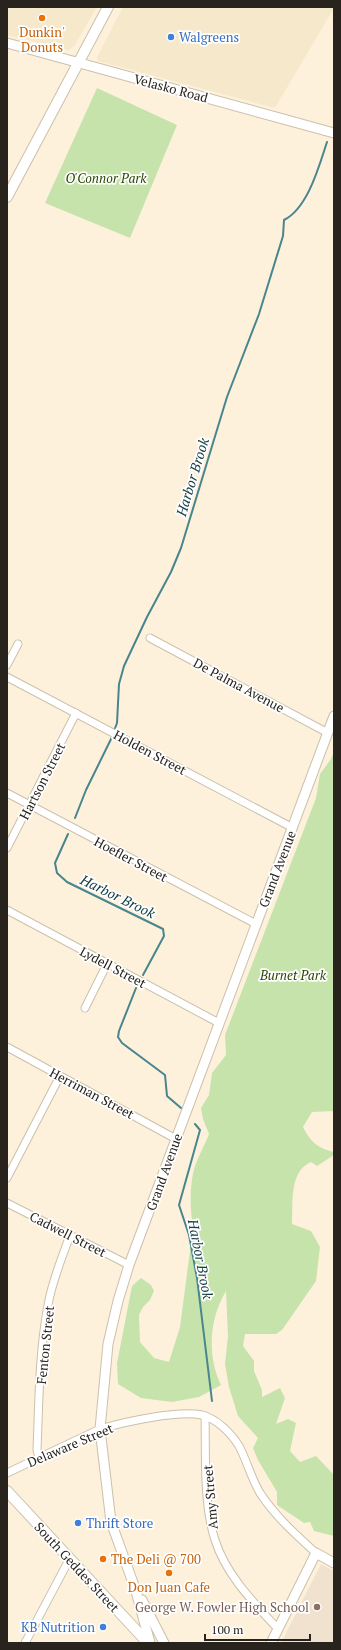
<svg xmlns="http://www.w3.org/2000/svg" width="341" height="1650" font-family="'PT Serif',serif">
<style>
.built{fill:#f6e8cb}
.education{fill:#f1e2cf}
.green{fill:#c6e3ac}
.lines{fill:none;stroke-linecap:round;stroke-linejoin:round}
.stream{stroke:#48858d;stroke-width:2}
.minor-casing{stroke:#cbc0ab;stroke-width:9}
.tertiary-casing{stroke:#cbc0ab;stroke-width:11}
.secondary-casing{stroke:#cbc0ab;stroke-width:12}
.minor{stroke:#fff;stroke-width:7}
.tertiary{stroke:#fff;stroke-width:9}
.secondary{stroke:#fff;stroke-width:10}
.food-dot{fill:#e8710a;stroke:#fff;stroke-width:1.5}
.shop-dot{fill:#3f7fe0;stroke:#fff;stroke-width:1.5}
.education-dot{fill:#8d6e63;stroke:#fff;stroke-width:1.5}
.labels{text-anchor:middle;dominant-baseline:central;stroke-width:3.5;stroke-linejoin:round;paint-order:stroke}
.food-label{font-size:13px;fill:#c56008;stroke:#fff}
.shop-label{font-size:13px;fill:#366cbe;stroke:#fff;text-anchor:start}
.street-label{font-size:13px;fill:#28231c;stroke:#fff}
.park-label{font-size:13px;font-style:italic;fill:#2b4603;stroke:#fff}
.education-label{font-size:13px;fill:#785e54;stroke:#fff;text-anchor:end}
.water-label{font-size:14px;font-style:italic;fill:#164047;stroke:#fff}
</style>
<rect width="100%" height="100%" fill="#fdf1dc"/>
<g class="built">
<path d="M7,7h90l-23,39 -5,4 -62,-15z"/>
<path d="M123,7h211v1l-59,100 -177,-47 -1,-4z"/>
</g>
<path class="education" d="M321,1564l13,7v72h-53z"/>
<g class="green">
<path d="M97,88l80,37 -47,113 -85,-35z"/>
<path d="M334,751v360l-22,1 -9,15c7,14 14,21 31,25v3l-17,11 -6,-4c-22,9 -18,42 -19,62l19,7 9,16 -4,34 -34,49 -6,4h-31l-2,12 11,15v10l8,19v7l18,-9 5,10 -9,26 12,-5 8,4 -6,28 10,11 16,-6 18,19v61l-20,-5 -4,-9 -6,1 -27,-18v-13l-19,-32 -5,-12 5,-10 -20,-22 -9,-29 -4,-23 3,-28 -2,-45c-17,28 -19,65 -5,94l-22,12 -27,5 -31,-4 -23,-14 -1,-21 15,-77 9,-8 10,7 3,6 -4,9 -7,7 -4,8 1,27 14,16 15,4 11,-35 13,-99c-3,-19 -4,-43 2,-62 4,-11 10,-22 14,-32l-6,-15 -2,-11 8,-13 3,-22 14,-18 -1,-20 91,-237 4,-24 11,-15z"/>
</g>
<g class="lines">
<g class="stream">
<path d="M114,731l3,-8 2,-39 5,-18 23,-49 24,-45 10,-24 46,-151 32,-83 24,-78 1,-16c24,-12 35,-54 43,-78"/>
<path d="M75,818l11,-28 27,-55"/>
<path d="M68,834l-13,29 2,10 10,9 96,47 1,7 -21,39"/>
<path d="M136,988l-17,43 -1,6 4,6 43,32 2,21 14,12"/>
<path d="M195,1124l5,6 -21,75 10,30 8,43 15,123"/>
</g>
<defs>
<g id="minor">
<path d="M150,638l178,95"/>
<path d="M7,665l11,-21"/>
<path d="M7,677l286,151"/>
<path d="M7,793l249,131"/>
<path d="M7,848l69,-135"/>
<path d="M7,910l212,113"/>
<path d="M85,1008l22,-44"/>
<path d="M7,1047l169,92"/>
<path d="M7,1178l53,-102"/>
<path d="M7,1203l122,62"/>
<path d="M205,1416c1,39 -2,87 10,124 11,35 39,63 63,89"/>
<path d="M39,1458l-2,-8c2,-48 2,-97 11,-145 4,-24 14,-47 22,-70"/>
<path d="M7,1473l93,-44c24,-7 78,-19 102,-14 15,4 29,18 37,31 8,15 12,32 21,47 15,23 36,42 56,60"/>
<path d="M25,1643l45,-85"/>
</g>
<g id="tertiary">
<path d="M7,43l327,90"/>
<path d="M142,1600l22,43"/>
<path d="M150,1643l-14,-52 -25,-69 -11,-93 8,-85 10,-43 11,-36 205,-549"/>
<path d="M271,1643l45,-90 18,10"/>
</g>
<g id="secondary">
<path d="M7,197l101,-190"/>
<path d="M7,1491l141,152"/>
</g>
</defs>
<use href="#minor" class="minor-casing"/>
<use href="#tertiary" class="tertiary-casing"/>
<use href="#secondary" class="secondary-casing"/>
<use href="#minor" class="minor"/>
<use href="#tertiary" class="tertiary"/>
<use href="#secondary" class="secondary"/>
</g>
<g class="food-dot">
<circle cx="42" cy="18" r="4"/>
<circle cx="103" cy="1559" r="4"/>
<circle cx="169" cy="1573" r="4"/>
</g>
<g class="shop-dot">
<circle cx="171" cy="37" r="4"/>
<circle cx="78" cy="1523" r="4"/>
<circle cx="103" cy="1627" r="4"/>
</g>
<circle class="education-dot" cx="317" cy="1607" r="4"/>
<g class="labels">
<g class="food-label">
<text x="42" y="32">Dunkin'<tspan x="42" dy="15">Donuts</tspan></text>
<text x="111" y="1559" text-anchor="start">The Deli @ 700</text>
<text x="169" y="1587">Don Juan Cafe</text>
</g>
<g class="shop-label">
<text x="179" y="37">Walgreens</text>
<text x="86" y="1523">Thrift Store</text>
<text x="95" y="1627" text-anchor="end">KB Nutrition</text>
</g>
<g class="street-label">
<text transform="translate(171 88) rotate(15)">Velasko Road</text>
<text transform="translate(239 685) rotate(28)">De Palma Avenue</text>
<text transform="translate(150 752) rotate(28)">Holden Street</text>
<text transform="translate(42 781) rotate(-63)">Hartson Street</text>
<text transform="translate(131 859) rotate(28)">Hoefler Street</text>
<text transform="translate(277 869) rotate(-69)">Grand Avenue</text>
<text transform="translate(113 967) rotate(28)">Lydell Street</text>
<text transform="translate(92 1093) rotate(28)">Herriman Street</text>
<text transform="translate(164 1172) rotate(-70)">Grand Avenue</text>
<text transform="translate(68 1234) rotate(27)">Cadwell Street</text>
<text transform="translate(45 1345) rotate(-84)">Fenton Street</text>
<text transform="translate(70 1445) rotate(-23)">Delaware Street</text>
<text transform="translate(210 1497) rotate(-95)">Amy Street</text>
<text transform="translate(77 1567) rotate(47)">South Geddes Street</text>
</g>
<g class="park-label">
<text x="106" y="178">O'Connor Park</text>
<text x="293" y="975">Burnet Park</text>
</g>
<g class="education-label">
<text x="309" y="1607">George W. Fowler High School</text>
</g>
<g class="water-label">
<text transform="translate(192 477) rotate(-73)">Harbor Brook</text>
<text transform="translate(118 896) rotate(26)">Harbor Brook</text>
<text transform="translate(201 1259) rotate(79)">Harbor Brook</text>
</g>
</g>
<rect width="341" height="1650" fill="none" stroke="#28231c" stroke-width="16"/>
<path d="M205 1634v6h105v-6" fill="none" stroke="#28231c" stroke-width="2"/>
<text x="211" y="1634" font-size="12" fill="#28231c" stroke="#ffffff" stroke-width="3" paint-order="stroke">100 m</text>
</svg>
